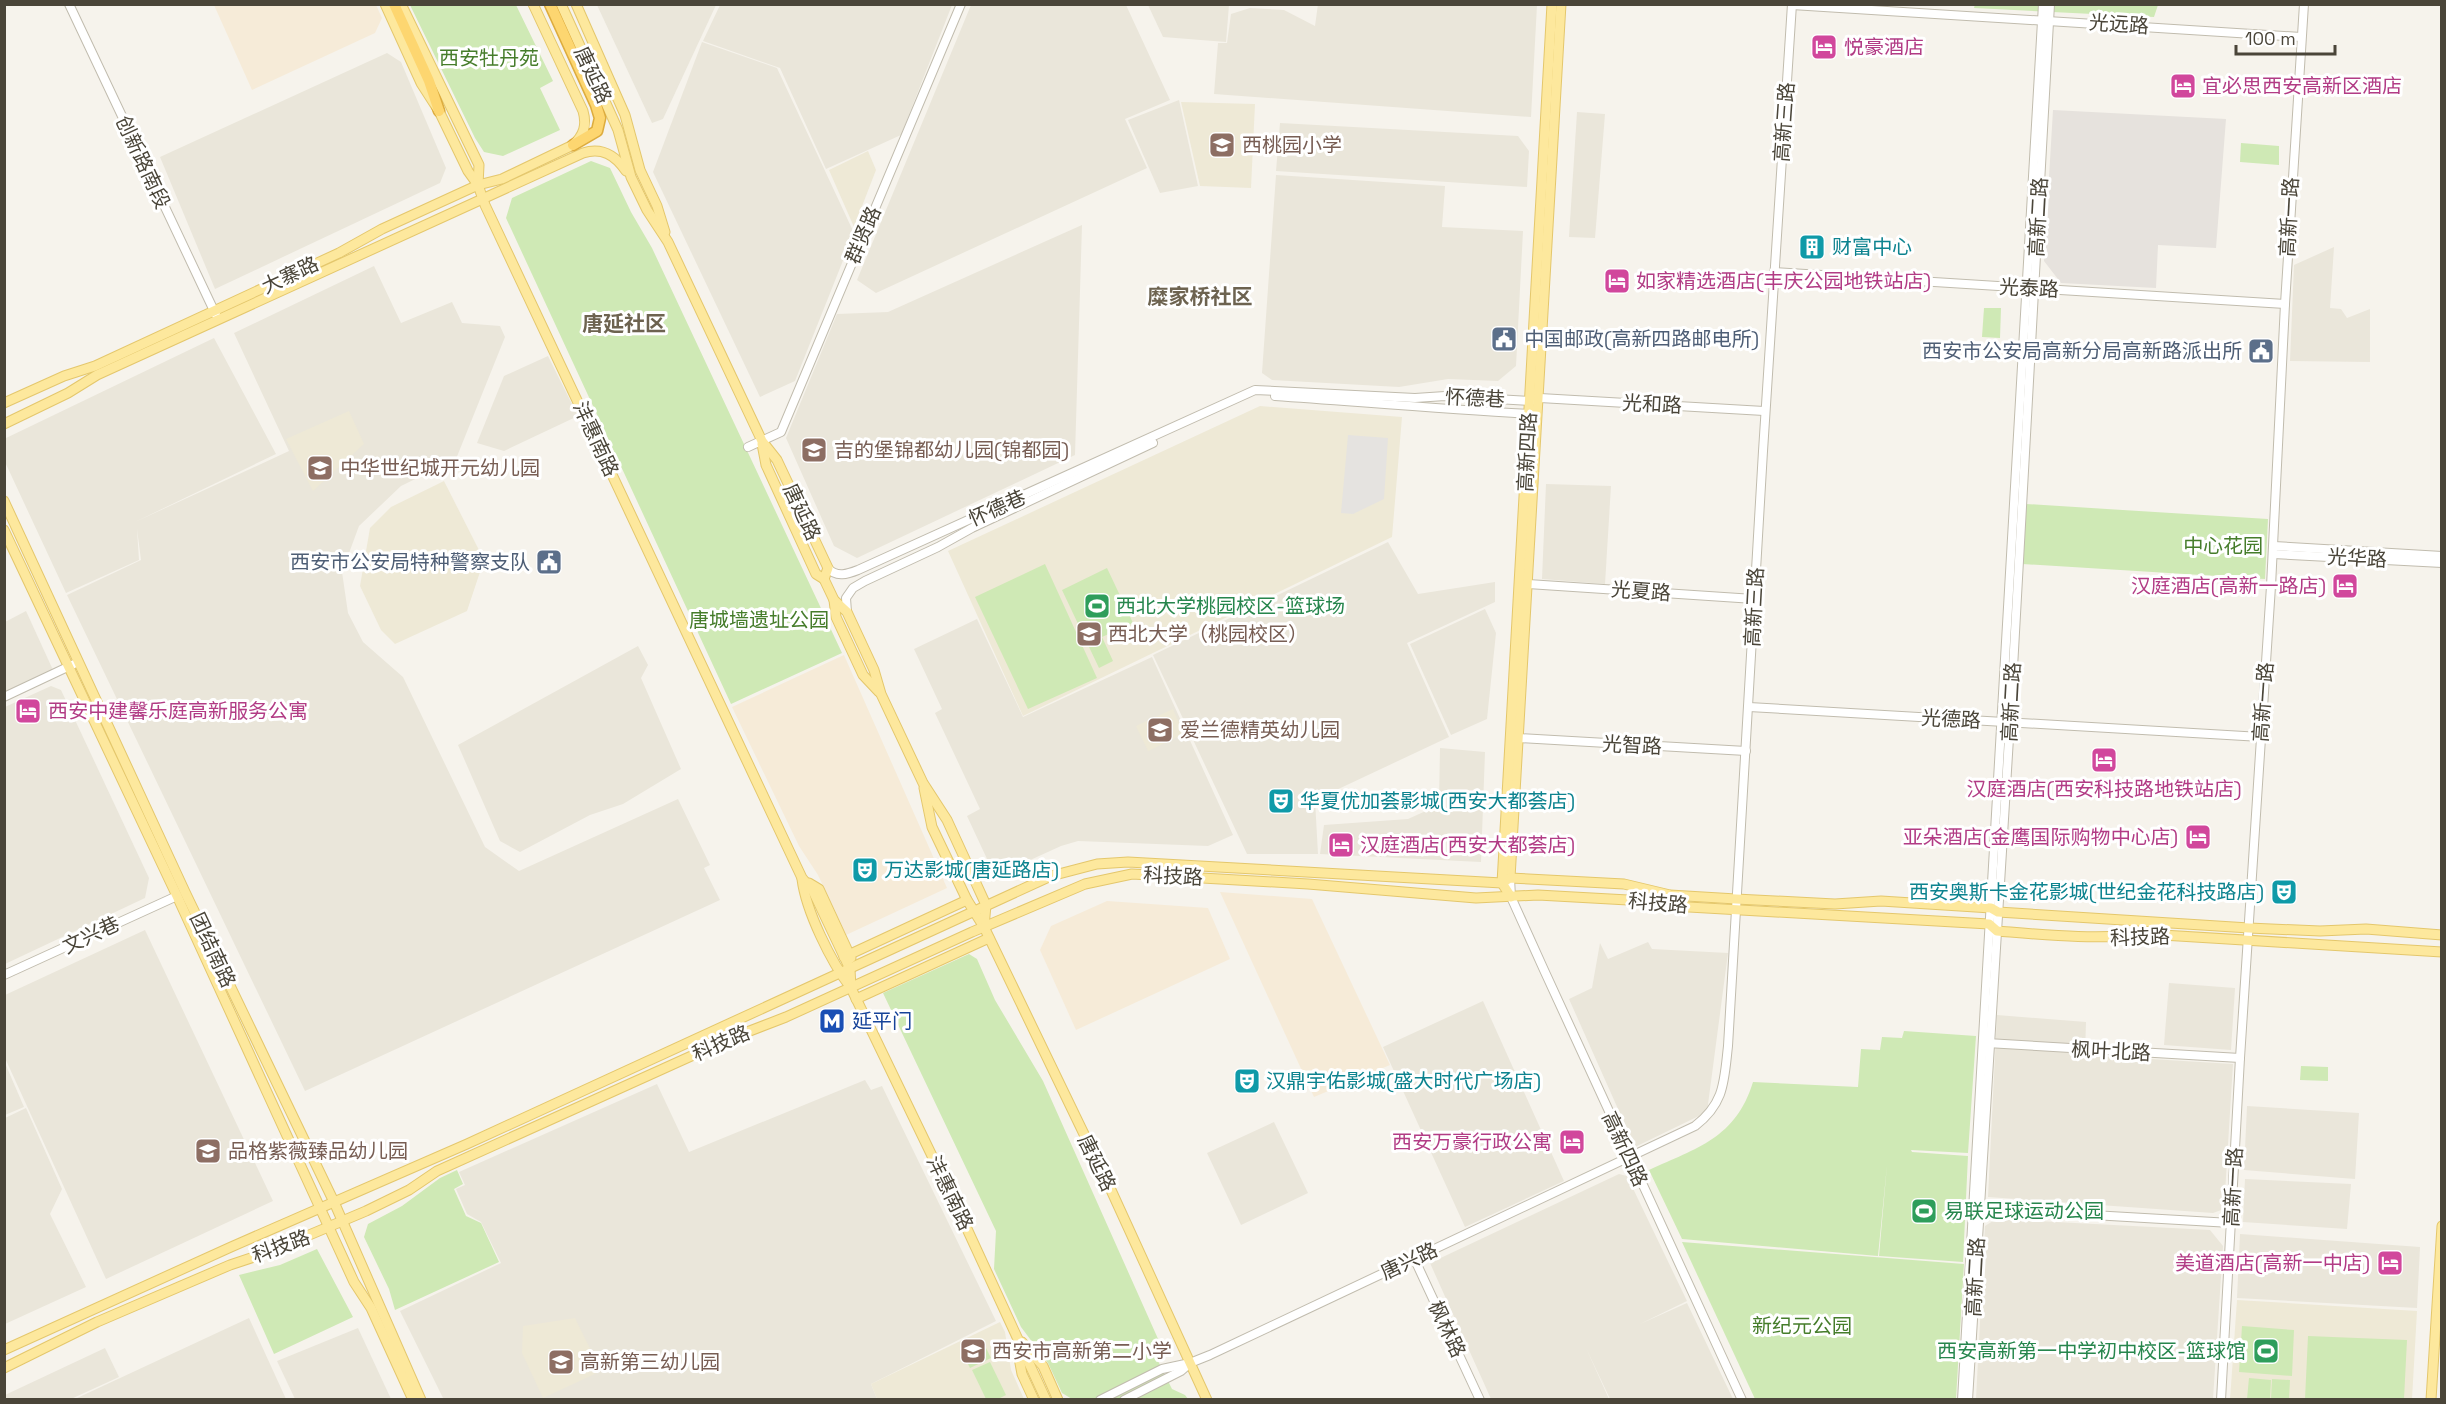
<svg xmlns="http://www.w3.org/2000/svg" width="2446" height="1404" font-family="'Space Grotesk','Noto Sans SC',sans-serif">
<style>
.residential{fill:#eae6da}
.commercial{fill:#f6ebd8}
.industrial{fill:#e6e2dd}
.education{fill:#eee9d6}
.green{fill:#cfe9b5}
.parking{fill:#e5e3e0}
.lines{fill:none;stroke-linecap:round;stroke-linejoin:round}
.minor-casing{stroke:#c1bcae;stroke-width:10}
.major-casing{stroke:#e4c76c;stroke-width:11}
.highway-casing{stroke:#ddac3e;stroke-width:13}
.minor{stroke:#fff;stroke-width:8}
.major{stroke:#fde89d;stroke-width:9}
.highway{stroke:#fdd670;stroke-width:10}
.labels{text-anchor:middle;dominant-baseline:central;stroke-width:6;stroke-linejoin:round;paint-order:stroke}
.street-label{font-size:20px;fill:#4a4539;stroke:#fff}
.hotel-label{font-size:20px;fill:#b23c85;stroke:#fff;text-anchor:start}
.park-label{font-size:20px;fill:#467d2b;stroke:#fff}
.education-label{font-size:20px;fill:#785e54;stroke:#fff;text-anchor:start}
.culture-label{font-size:20px;fill:#0d838f;stroke:#fff;text-anchor:start}
.service-label{font-size:20px;fill:#4e5e75;stroke:#fff;text-anchor:end}
.leisure-label{font-size:20px;fill:#27864d;stroke:#fff;text-anchor:start}
.transit-label{font-size:20px;fill:#164399;stroke:#fff;text-anchor:start}
.neighbourhood-label{font-size:21px;font-weight:bold;fill:#6d6350;stroke:#fff}
</style>
<rect width="100%" height="100%" fill="#f6f3ec"/>
<g class="residential">
<path d="M1318,4l219,1 -6,112 -317,-23 4,-51h9l4,-29 19,-6 34,2 31,16z"/>
<path d="M597,5h119l-53,114 -11,4z"/>
<path d="M720,5v-1l232,1 -51,130 -75,34 -46,-101 -77,-27z"/>
<path d="M971,5h155l44,95 -45,19 22,49 -271,125 -19,-13z"/>
<path d="M1148,5h81l-3,37 -63,-5z"/>
<path d="M702,42l75,26 77,165 -59,148 -35,16 -107,-225z"/>
<path d="M387,53l14,9 45,106 -6,15 -225,106 -55,-132z"/>
<path d="M1179,100l19,86 -38,7 -32,-73z"/>
<path d="M1577,112l28,2 -10,124 -26,-1z"/>
<path d="M1280,123l238,13 11,15 -2,36 -251,-16z"/>
<path d="M1276,175l169,11 -3,41 81,4 -7,135 -18,15 -50,-2 -49,8 -127,-7 -10,-7z"/>
<path d="M1082,225l-7,230 -218,103 -23,-12 -48,-108 51,-124 51,-2z"/>
<path d="M2334,247l-4,61 11,1 6,9 23,-9v53l-80,-1 4,-96z"/>
<path d="M374,266l27,57 51,-21 10,21 38,3 5,11 -49,122 -55,27 -42,40 -17,46 6,41 15,29 40,35 82,170 34,24 159,-72 32,66 -6,3 16,32 -415,191 -238,-496 74,-35 -4,-31 2,31 -73,33 -61,-131 -1,-23 210,-101 62,116 -141,68 154,-71 -55,-118z"/>
<path d="M548,356l30,60 -74,35 -27,-8 27,-67z"/>
<path d="M1546,484l65,2 -6,98 -63,-5z"/>
<path d="M1388,542l30,52 77,-12v20l-88,41 42,94 -134,63 3,54h-71l-94,-199z"/>
<path d="M1485,609l11,24 -9,86 -36,16 -41,-91z"/>
<path d="M26,611l27,59 -48,23v-71z"/>
<path d="M977,619l46,98 129,-60 81,178 -25,11 -130,-5 -17,5 -66,30 -28,-60 13,-7 -45,-96 7,-4 -28,-60z"/>
<path d="M638,646l10,19 -7,13 40,91 -58,35 -33,11 -70,37 -20,-11 -42,-96z"/>
<path d="M51,686l10,4 88,188 -4,20 -140,66v-257z"/>
<path d="M1440,748l45,4 -4,110 -161,-8 4,-29 84,-6 31,-14z"/>
<path d="M145,930l128,271 -167,78 -101,-221v-63z"/>
<path d="M1648,942l4,7 76,4 -21,159 -72,35 -66,-148 23,-11 8,-45 8,16z"/>
<path d="M2169,983l66,5 -4,62 -67,-5z"/>
<path d="M1483,1001l81,180 -99,46 -82,-180z"/>
<path d="M1997,1015l89,7 -1,33 148,9 -9,145 -11,4 -225,-16z"/>
<path d="M5,1063l19,44 -19,8h-1z"/>
<path d="M865,1080l6,10 11,-4 114,235 -125,63 6,15 -433,1 -44,-89 101,-48 -20,-41 -14,-8 -11,-25 9,-4 -6,-13 198,-88 32,68z"/>
<path d="M2247,1106l112,7 -4,66 -111,-9z"/>
<path d="M26,1108l36,81 -12,25 36,73 -81,37v-206z"/>
<path d="M1274,1122l34,71 -67,32 -34,-72z"/>
<path d="M1619,1174l8,2 60,125 -47,23 47,-21 46,96h-123l-24,-51 23,51h-118l-61,-136z"/>
<path d="M2245,1179l106,5 -4,45 -104,-7z"/>
<path d="M1996,1219l214,11 13,16 -10,153h-237l9,-173z"/>
<path d="M2240,1234l180,13 -3,61 -180,-10z"/>
<path d="M249,1318l37,81h-211z"/>
<path d="M358,1328l33,71h-96l-18,-38z"/>
<path d="M105,1348l14,29 -48,22h-66v-4z"/>
</g>
<g class="commercial">
<path d="M214,5h162l6,13 -7,15 -123,57z"/>
<path d="M844,655l103,233 -101,47 -28,-60 -19,-29 -67,-139z"/>
<path d="M1220,892l92,7 78,166 -76,32z"/>
<path d="M1107,901l101,7 22,51 -154,71 -36,-80 11,-24z"/>
</g>
<path class="industrial" d="M2053,110l173,9 -10,129 -58,-3 -2,43 -95,-5 -17,-22z"/>
<g class="education">
<path d="M1181,102l74,2 -4,84 -51,-2z"/>
<path d="M868,151l8,19 -22,57 -25,-57z"/>
<path d="M1260,406l142,11 -10,120 -369,179 -75,-165z"/>
<path d="M349,411l15,33 -51,47 -27,-52z"/>
<circle cx="814" cy="450" r="12"/>
<path d="M444,481l40,79 -17,51 -72,33 -14,-14 -21,-44 10,-58 21,-21z"/>
<path d="M1173,709l11,25 -36,17 -12,-25z"/>
<path d="M2237,1300l180,11 -5,88 -182,1z"/>
<path d="M575,1318l26,53 -58,27 -21,-45 1,-27z"/>
<path d="M1000,1322l5,10 6,38 13,29h-147l-6,-15z"/>
</g>
<g class="green">
<path d="M1975,4l183,1 -4,12 -180,-9z"/>
<path d="M410,5h106l37,76 -13,7 20,42 -57,26 -19,-4 -9,-14z"/>
<path d="M2241,143l38,3v19l-39,-3z"/>
<path d="M591,161l19,7 21,44 21,36 190,405 -111,51 -225,-486 6,-20z"/>
<path d="M1984,308h17l-1,30 -18,-1z"/>
<path d="M2026,504l242,15 -3,60 -243,-15z"/>
<path d="M1045,564l52,114 -69,31 -53,-112z"/>
<path d="M1107,568l26,55 -31,14 11,24 -14,7 -37,-78z"/>
<path d="M969,954l8,5 18,41 48,81 120,269 -5,11 14,28 13,6 3,4h-116l-10,-6 -14,-30 -27,-36 -27,-58 2,-38 -113,-238z"/>
<path d="M1904,1031l72,5 -8,117 -57,-3 1,2 56,4 -5,106 -84,-6 8,-91 -9,91 -196,-17 -33,-69c48,-22 87,-32 104,-88l105,5 3,-38 19,1 2,-13 20,1z"/>
<path d="M2301,1066l27,1v14l-28,-1z"/>
<path d="M457,1170l6,14 -9,5 12,27 15,7 18,39 -104,48 -6,-21 -25,-52 4,-13 34,-18 38,-28z"/>
<path d="M1682,1242l282,22 -8,135h-201z"/>
<path d="M317,1249l36,68 -79,37 -35,-79 41,-10z"/>
<path d="M2242,1326l52,4 -2,46 -53,-4z"/>
<path d="M2308,1336l99,4 -3,59h-99z"/>
<path d="M985,1346l6,12 -21,10 -6,-12z"/>
<path d="M990,1362l16,33 -8,4h-12l-14,-29z"/>
<path d="M2249,1378l22,2 -1,19h-23z"/>
<path d="M2272,1379l18,1 -1,19h-18z"/>
</g>
<path class="parking" d="M1348,435l40,3 -4,61 -31,15 -12,-1z"/>
<g class="lines">
<defs>
<g id="minor">
<path d="M69,4l147,311"/>
<path d="M1792,5l509,32"/>
<path d="M1774,272l511,32"/>
<path d="M1275,396c85,6 169,13 254,18l2,-2"/>
<path d="M748,447l33,-15 180,-428"/>
<path d="M2274,546l168,10"/>
<path d="M2273,554l169,9"/>
<path d="M828,568c8,10 20,6 30,2l397,-180 160,8 30,-2 85,5 10,-3 224,13"/>
<path d="M1528,584l226,15"/>
<path d="M847,612l-1,-14 7,-10 12,-7 73,-34 34,-19 181,-85"/>
<path d="M4,697l70,-33"/>
<path d="M1749,707l512,30"/>
<path d="M1518,738l228,13"/>
<path d="M1510,878l1,19 33,73 198,430"/>
<path d="M4,975l173,-79"/>
<path d="M1987,1043l253,15"/>
<path d="M1974,1208l257,15"/>
<path d="M1414,1258l66,142"/>
<path d="M1100,1400l62,-31 28,-6 20,-8 485,-229c30,-23 29,-45 33,-80 20,-347 40,-695 64,-1042"/>
<path d="M1124,1400l57,-29 8,-7"/>
<path d="M1962,1400l81,-1396"/>
<path d="M1968,1400l42,-678 40,-718"/>
<path d="M2221,1400l19,-342 31,-472 14,-282 19,-300"/>
</g>
<g id="major">
<path d="M385,4l36,79 18,28 29,60 10,14 7,20 317,673 11,13 37,78 1,19 111,230 84,182"/>
<path d="M401,4l78,161 -1,20"/>
<path d="M561,4l57,126 13,47 16,33 21,32 94,199 15,19 51,108 -4,11 10,21 13,12 27,58 7,24 42,89 24,37 28,61 11,24 -2,22"/>
<path d="M576,4l49,111 15,55 17,36 8,26"/>
<path d="M4,403l60,-27 31,-10 244,-113 43,-24 96,-44 24,-6 71,-34c11,-10 14,-20 10,-34l-50,-107"/>
<path d="M4,424l64,-31 29,-18 486,-222c19,-6 32,2 43,18"/>
<path d="M762,444l4,21 50,109 8,5"/>
<path d="M4,501l181,391 149,310 87,198"/>
<path d="M4,530l173,366 177,386 17,26 42,92"/>
<path d="M834,600l2,17 27,58 16,17"/>
<path d="M924,788l8,39 35,73 17,27 127,263 96,210"/>
<path d="M1510,878l51,-874"/>
<path d="M802,879c4,32 29,83 49,109"/>
<path d="M809,883l10,6 32,69"/>
<path d="M1511,897l-9,-14 50,-879"/>
<path d="M844,957l123,-57"/>
<path d="M856,999l133,-61"/>
<path d="M1022,1342l21,24 15,34"/>
<path d="M1017,1347l5,27 12,26"/>
<path d="M4,1350l227,-103 236,-103 584,-268 46,-12 31,-2 374,21 8,-5 114,6 46,11 66,4 99,5 46,-3 110,7 7,4 251,16 71,3 46,-2 76,6"/>
<path d="M4,1368l93,-46 133,-57 39,-13 97,-41 43,-21 28,-19 292,-132 57,-22 186,-85 113,-48 47,-10 176,10 168,14 62,-3 90,5 26,5 335,19 8,7c50,4 99,9 149,3l296,18"/>
<path d="M2431,1400l11,-174"/>
</g>
<g id="highway">
<path d="M394,4l35,77 10,30"/>
<path d="M550,4l46,101 4,13 -3,13 -24,14"/>
</g>
</defs>
<use href="#minor" class="minor-casing"/>
<use href="#major" class="major-casing"/>
<use href="#highway" class="highway-casing"/>
<use href="#minor" class="minor"/>
<use href="#major" class="major"/>
<use href="#highway" class="highway"/>
</g>
<defs>
<symbol id="hotel-square" viewBox="-11 -11 22 22"><rect x="-9" y="-9" width="18" height="18" rx="4" fill="#d1479c" stroke="#fff"/><path d="M-6-4.5h1.5V1H6V5H4.5V3h-9V5H-6ZM-4 0a1.8 1.8 0 1 1 3.6 0ZM.5 0V-2.5h3Q6-2.5 6 0Z" fill="#fff"/></symbol>
<symbol id="school-square" viewBox="-11 -11 22 22"><rect x="-9" y="-9" width="18" height="18" rx="4" fill="#8d6e63" stroke="#fff"/><path d="M0-5L7-2L0 1L-7-2ZM-4 1L0 2.5L4 1V4Q0 6-4 4Z" fill="#fff"/></symbol>
<symbol id="building-square" viewBox="-11 -11 22 22"><rect x="-9" y="-9" width="18" height="18" rx="4" fill="#0f9aa8" stroke="#fff"/><path d="M-4-6H4V6H1V3H-1V6H-4ZM-2.5-4.3h1.7v1.8h-1.7ZM.8-4.3h1.7v1.8H.8ZM-2.5-1h1.7V.8h-1.7ZM.8-1h1.7V.8H.8Z" fill="#fff"/></symbol>
<symbol id="civic-square" viewBox="-11 -11 22 22"><rect x="-9" y="-9" width="18" height="18" rx="4" fill="#5c6f8a" stroke="#fff"/><path d="M-.6-6.5H3V-4.5H.6V-3L4-1V1h2V6H-6V1h2V-1L-.6-3ZM-1.2 2.5V6h2.4V2.5Z" fill="#fff"/></symbol>
<symbol id="stadium-square" viewBox="-11 -11 22 22"><rect x="-9" y="-9" width="18" height="18" rx="4" fill="#2e9e5b" stroke="#fff"/><path d="M0-5a6.5 5 0 1 0 0 10a6.5 5 0 1 0 0-10ZM-3.5-1.8h7v3.6h-7Z" fill="#fff"/></symbol>
<symbol id="university-square" viewBox="-11 -11 22 22"><rect x="-9" y="-9" width="18" height="18" rx="4" fill="#8d6e63" stroke="#fff"/><path d="M0-5L7-2L0 1L-7-2ZM-4 1L0 2.5L4 1V4Q0 6-4 4Z" fill="#fff"/></symbol>
<symbol id="theatre-square" viewBox="-11 -11 22 22"><rect x="-9" y="-9" width="18" height="18" rx="4" fill="#0f9aa8" stroke="#fff"/><path d="M-5-5.5Q0-4 5-5.5V0Q5 5 0 6Q-5 5-5 0ZM-3.3-2.5H-1v1.5H-3.3ZM1-2.5H3.3v1.5H1ZM-2.8 1Q0 5.5 2.8 1Z" fill="#fff"/></symbol>
<symbol id="metro-square" viewBox="-11 -11 22 22"><rect x="-9" y="-9" width="18" height="18" rx="4" fill="#1a4fb4" stroke="#fff"/><path d="M-5.5 5V-5H-3L0 0L3-5H5.5V5H3V-.5L0 4L-3-.5V5Z" fill="#fff"/></symbol>
</defs>
<g fill-rule="evenodd">
<use href="#hotel-square" x="1809" y="32" width="30" height="30"/>
<use href="#hotel-square" x="2168" y="71" width="30" height="30"/>
<use href="#school-square" x="1207" y="130" width="30" height="30"/>
<use href="#building-square" x="1797" y="232" width="30" height="30"/>
<use href="#hotel-square" x="1602" y="266" width="30" height="30"/>
<use href="#civic-square" x="1489" y="324" width="30" height="30"/>
<use href="#civic-square" x="2246" y="336" width="30" height="30"/>
<use href="#school-square" x="799" y="435" width="30" height="30"/>
<use href="#school-square" x="305" y="453" width="30" height="30"/>
<use href="#civic-square" x="534" y="547" width="30" height="30"/>
<use href="#hotel-square" x="2330" y="571" width="30" height="30"/>
<use href="#stadium-square" x="1082" y="591" width="30" height="30"/>
<use href="#university-square" x="1074" y="619" width="30" height="30"/>
<use href="#hotel-square" x="13" y="696" width="30" height="30"/>
<use href="#school-square" x="1145" y="715" width="30" height="30"/>
<use href="#hotel-square" x="2089" y="745" width="30" height="30"/>
<use href="#theatre-square" x="1266" y="786" width="30" height="30"/>
<use href="#hotel-square" x="2183" y="822" width="30" height="30"/>
<use href="#hotel-square" x="1326" y="830" width="30" height="30"/>
<use href="#theatre-square" x="850" y="855" width="30" height="30"/>
<use href="#theatre-square" x="2269" y="877" width="30" height="30"/>
<use href="#metro-square" x="817" y="1006" width="30" height="30"/>
<use href="#theatre-square" x="1232" y="1066" width="30" height="30"/>
<use href="#hotel-square" x="1557" y="1127" width="30" height="30"/>
<use href="#school-square" x="193" y="1136" width="30" height="30"/>
<use href="#stadium-square" x="1909" y="1196" width="30" height="30"/>
<use href="#hotel-square" x="2375" y="1248" width="30" height="30"/>
<use href="#school-square" x="958" y="1336" width="30" height="30"/>
<use href="#stadium-square" x="2251" y="1336" width="30" height="30"/>
<use href="#school-square" x="546" y="1347" width="30" height="30"/>
</g>
<g class="labels">
<g class="street-label">
<text transform="translate(2119 24) rotate(4)">光远路</text>
<text transform="translate(593 75) rotate(65)">唐延路</text>
<text transform="translate(1784 122) rotate(-86)">高新三路</text>
<text transform="translate(143 162) rotate(65)">创新路南段</text>
<text transform="translate(2038 217) rotate(-87)">高新二路</text>
<text transform="translate(2289 217) rotate(-87)">高新一路</text>
<text transform="translate(863 235) rotate(-67)">群贤路</text>
<text transform="translate(290 275) rotate(-25)">大寨路</text>
<text transform="translate(2029 288) rotate(3)">光泰路</text>
<text transform="translate(1475 398) rotate(3)">怀德巷</text>
<text transform="translate(1652 404) rotate(3)">光和路</text>
<text transform="translate(596 439) rotate(65)">沣惠南路</text>
<text transform="translate(1527 452) rotate(-87)">高新四路</text>
<text transform="translate(997 508) rotate(-24)">怀德巷</text>
<text transform="translate(802 512) rotate(65)">唐延路</text>
<text transform="translate(2357 558) rotate(3)">光华路</text>
<text transform="translate(1641 591) rotate(4)">光夏路</text>
<text transform="translate(1754 607) rotate(-87)">高新三路</text>
<text transform="translate(2011 702) rotate(-87)">高新二路</text>
<text transform="translate(2263 702) rotate(-86)">高新一路</text>
<text transform="translate(1951 719) rotate(3)">光德路</text>
<text transform="translate(1632 745) rotate(3)">光智路</text>
<text transform="translate(1173 876) rotate(3)">科技路</text>
<text transform="translate(1658 903) rotate(5)">科技路</text>
<text transform="translate(91 935) rotate(-25)">文兴巷</text>
<text transform="translate(2140 937) rotate(-2)">科技路</text>
<text transform="translate(213 950) rotate(65)">团结南路</text>
<text transform="translate(721 1043) rotate(-23)">科技路</text>
<text transform="translate(2111 1051) rotate(3)">枫叶北路</text>
<text transform="translate(1625 1149) rotate(65)">高新四路</text>
<text transform="translate(1097 1163) rotate(64)">唐延路</text>
<text transform="translate(2233 1187) rotate(-87)">高新一路</text>
<text transform="translate(950 1193) rotate(64)">沣惠南路</text>
<text transform="translate(281 1246) rotate(-20)">科技路</text>
<text transform="translate(1409 1261) rotate(-25)">唐兴路</text>
<text transform="translate(1975 1277) rotate(-87)">高新二路</text>
<text transform="translate(1447 1329) rotate(65)">枫林路</text>
</g>
<g class="hotel-label">
<text x="1844" y="47">悦豪酒店</text>
<text x="2202" y="86">宜必思西安高新区酒店</text>
<text x="1636" y="281">如家精选酒店(丰庆公园地铁站店)</text>
<text x="2326" y="586" text-anchor="end">汉庭酒店(高新一路店)</text>
<text x="48" y="711">西安中建馨乐庭高新服务公寓</text>
<text x="2104" y="789" text-anchor="middle">汉庭酒店(西安科技路地铁站店)</text>
<text x="2178" y="837" text-anchor="end">亚朵酒店(金鹰国际购物中心店)</text>
<text x="1360" y="845">汉庭酒店(西安大都荟店)</text>
<text x="1552" y="1142" text-anchor="end">西安万豪行政公寓</text>
<text x="2370" y="1263" text-anchor="end">美道酒店(高新一中店)</text>
</g>
<g class="park-label">
<text x="489" y="58">西安牡丹苑</text>
<text x="2223" y="546">中心花园</text>
<text x="759" y="620">唐城墙遗址公园</text>
<text x="1802" y="1326">新纪元公园</text>
</g>
<g class="education-label">
<text x="1242" y="145">西桃园小学</text>
<text x="834" y="450">吉的堡锦都幼儿园(锦都园)</text>
<text x="340" y="468">中华世纪城开元幼儿园</text>
<text x="1108" y="634">西北大学（桃园校区）</text>
<text x="1180" y="730">爱兰德精英幼儿园</text>
<text x="228" y="1151">品格紫薇臻品幼儿园</text>
<text x="992" y="1351">西安市高新第二小学</text>
<text x="580" y="1362">高新第三幼儿园</text>
</g>
<g class="culture-label">
<text x="1832" y="247">财富中心</text>
<text x="1300" y="801">华夏优加荟影城(西安大都荟店)</text>
<text x="884" y="870">万达影城(唐延路店)</text>
<text x="2264" y="892" text-anchor="end">西安奥斯卡金花影城(世纪金花科技路店)</text>
<text x="1266" y="1081">汉鼎宇佑影城(盛大时代广场店)</text>
</g>
<g class="service-label">
<text x="1524" y="339" text-anchor="start">中国邮政(高新四路邮电所)</text>
<text x="2242" y="351">西安市公安局高新分局高新路派出所</text>
<text x="530" y="562">西安市公安局特种警察支队</text>
</g>
<g class="leisure-label">
<text x="1116" y="606">西北大学桃园校区-篮球场</text>
<text x="1944" y="1211">易联足球运动公园</text>
<text x="2246" y="1351" text-anchor="end">西安高新第一中学初中校区-篮球馆</text>
</g>
<g class="transit-label">
<text x="852" y="1021">延平门</text>
</g>
<g class="neighbourhood-label">
<text x="1200" y="296">糜家桥社区</text>
<text x="624" y="323">唐延社区</text>
</g>
</g>
<rect width="2446" height="1404" fill="none" stroke="#4a4539" stroke-width="12"/>
<path d="M2236 45v9h99v-9" fill="none" stroke="#4a4539" stroke-width="3"/>
<text x="2245" y="45" font-size="18" fill="#4a4539" stroke="#ffffff" stroke-width="4.5" paint-order="stroke">100 m</text>
</svg>
